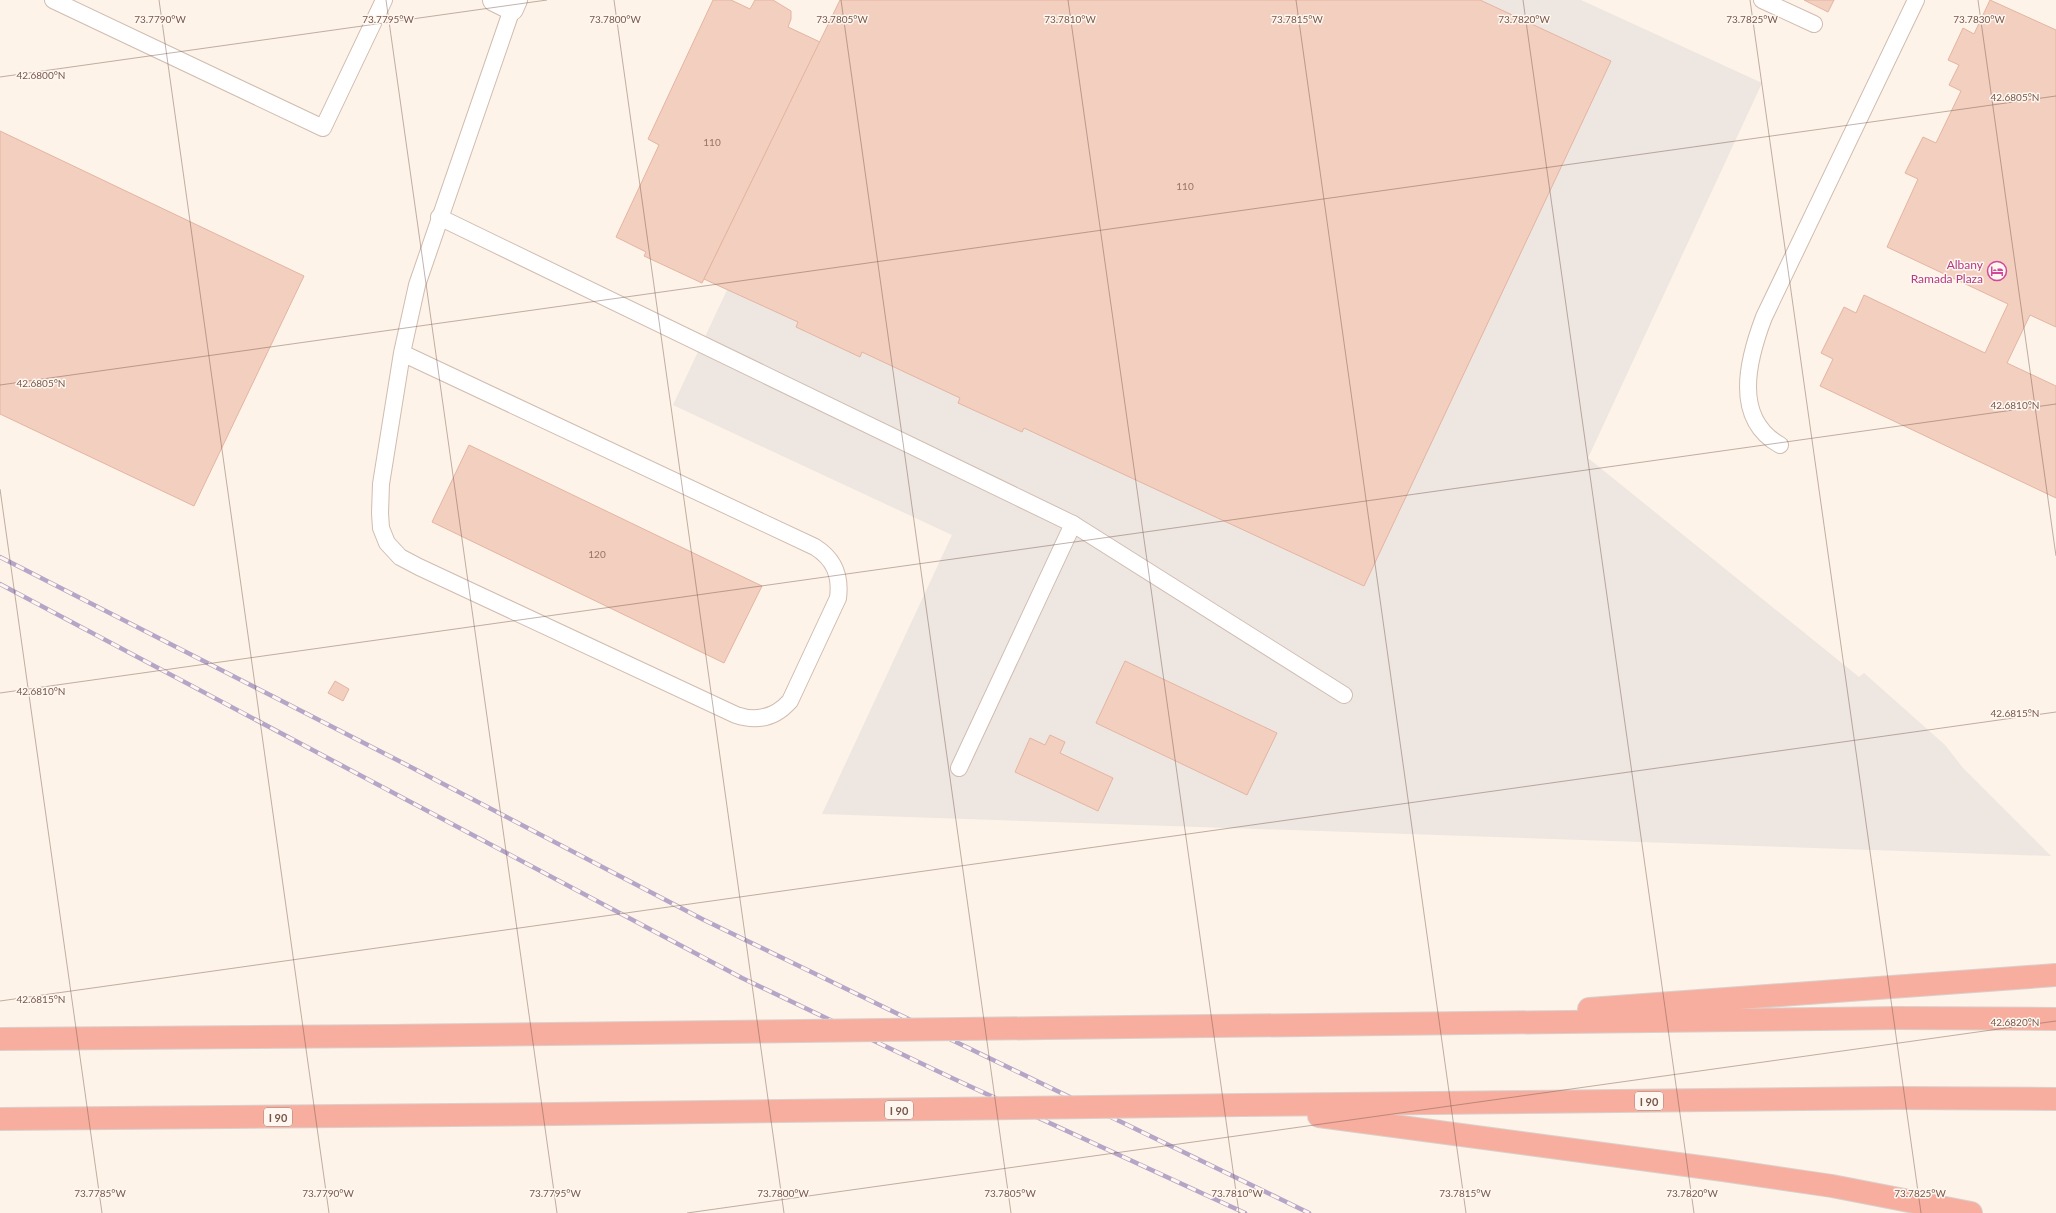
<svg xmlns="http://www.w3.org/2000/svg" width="2056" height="1213" font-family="Lato,sans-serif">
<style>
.industrial{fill:#ede6e1}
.building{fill:#f2cfbf;stroke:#e5b4a0}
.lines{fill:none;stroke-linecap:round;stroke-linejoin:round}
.service-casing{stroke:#d1bcb0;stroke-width:18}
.minor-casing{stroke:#d1bcb0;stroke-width:24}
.motorway-casing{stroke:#d9d0cd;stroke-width:24}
.service{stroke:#fff;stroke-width:16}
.minor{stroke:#fff;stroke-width:22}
.motorway{stroke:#f7ae9f;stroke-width:22}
.rail-casing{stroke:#b5a5c7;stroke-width:4.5}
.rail{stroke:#fff7ef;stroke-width:3;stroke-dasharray:9;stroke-linecap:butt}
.motorway-bridge-casing{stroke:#d9d0cd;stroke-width:24;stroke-linecap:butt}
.motorway-bridge{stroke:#f7ae9f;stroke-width:22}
.ticks{fill:none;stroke:#77574b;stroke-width:1;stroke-opacity:0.45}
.labels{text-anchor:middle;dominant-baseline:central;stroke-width:3;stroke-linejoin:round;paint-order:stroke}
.number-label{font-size:10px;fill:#967568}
.shield{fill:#fff7ef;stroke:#a0877c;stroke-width:1}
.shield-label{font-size:11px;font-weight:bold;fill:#77574b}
.hotel-label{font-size:12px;fill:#b23c85;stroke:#fff7ef;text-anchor:end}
.ticks-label{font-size:10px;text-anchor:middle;fill:#77574b;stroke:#fff7ef;stroke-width:3;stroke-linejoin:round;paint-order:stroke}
</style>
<rect width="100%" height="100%" fill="#fdf3e8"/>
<path class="industrial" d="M840,0h741l181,83 -174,375 271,219 5,-4 81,72 18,23 88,88 -1229,-42 130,-279 -279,-130 54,-115 -23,-11z"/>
<g class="building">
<path d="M713,0h18l19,9 5,-9h18l18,11v8l-3,8 32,15 -118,241 -58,-27 2,-4 -30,-15 43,-92 -11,-6z"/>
<path d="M840,0h640l131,61 -247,525 -340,-158 -2,4 -64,-29 2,-5 -98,-46 -2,5 -64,-30 2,-5 -94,-43z"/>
<path d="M1804,0h30l-6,12z"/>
<path d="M1990,0l66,30v297l-26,-12 -23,48 49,23v112l-236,-112 13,-27 -12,-6 23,-46 12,6 8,-18 121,58 23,-49 -121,-57 31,-68 -13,-6 18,-36 13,6 25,-52 -12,-6 10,-20 -11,-5 15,-32 11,6z"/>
<path d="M0,131l304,145 -110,230 -194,-92z"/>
<path d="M469,445l293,141 -38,77 -292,-141z"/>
<path d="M1125,661l152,72 -30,62 -151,-72z"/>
<path d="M335,681l14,8 -6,12 -15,-8z"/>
<path d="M1050,735l15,7 -5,11 53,25 -15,33 -83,-39 15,-34 15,7z"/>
</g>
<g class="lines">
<defs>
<g id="service">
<path d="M53,0l270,128 61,-128"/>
<path d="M1762,0l52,24"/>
<path d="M439,217l634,307 271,171"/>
<path d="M402,353l413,194c19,12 26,28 23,51l-48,103c-15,17 -33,21 -54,14l-317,-148 -19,-10 -13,-14 -6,-15 -1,-15 1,-29 21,-131 15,-68 95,-276"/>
<path d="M1780,445c-48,-27 -32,-86 -16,-128l152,-317"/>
<path d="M959,768l114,-244"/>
</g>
<path id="minor" d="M494,0l18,9 4,-9"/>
<g id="motorway">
<path d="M1589,1009l467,-34"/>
<path d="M1047,1028l851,-10 158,1"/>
<path d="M0,1039l388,-3"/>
<path d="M1242,1105l653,-7 161,1"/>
<path d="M1319,1116l404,54 109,16 139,27"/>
<path d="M0,1119l556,-5"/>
</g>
</defs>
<use href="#service" class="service-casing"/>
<use href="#minor" class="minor-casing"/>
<use href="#motorway" class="motorway-casing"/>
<use href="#service" class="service"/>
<use href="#minor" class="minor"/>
<use href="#motorway" class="motorway"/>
<defs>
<g id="rail">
<path d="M0,557l405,207 299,156 605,293"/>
<path d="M0,584l742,394 210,100 293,135"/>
</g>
</defs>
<use href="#rail" class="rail-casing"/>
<use href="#rail" class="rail"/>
<defs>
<g id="motorway-bridge">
<path d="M388,1036l659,-8"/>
<path d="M556,1114l686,-9"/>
</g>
</defs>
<use href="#motorway-bridge" class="motorway-bridge-casing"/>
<use href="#motorway-bridge" class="motorway-bridge"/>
</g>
<path class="ticks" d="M159,0l170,1213M386,0l171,1213M614,0l170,1213M841,0l170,1213M1068,0l171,1213M1296,0l170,1213M1523,0l171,1213M1750,0l171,1213M1978,0l78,556M0,77l547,-77M0,385l2056,-289M0,489l102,724M0,693l2056,-289M0,1001l2056,-289M687,1213l1369,-192"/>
<defs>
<symbol id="hotel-ring" viewBox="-11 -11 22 22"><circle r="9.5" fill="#fff7ef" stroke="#d1479c" stroke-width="1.5"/><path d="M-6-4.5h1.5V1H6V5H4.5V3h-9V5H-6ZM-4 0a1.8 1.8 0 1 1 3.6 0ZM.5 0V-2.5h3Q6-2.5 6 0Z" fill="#d1479c"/></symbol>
</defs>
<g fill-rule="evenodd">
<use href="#hotel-ring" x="1986" y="260" width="22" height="22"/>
</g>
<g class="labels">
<g class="number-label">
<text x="712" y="142">110</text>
<text x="1185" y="186">110</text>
<text x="597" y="554">120</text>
</g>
<g class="shield">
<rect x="1635" y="1092" width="28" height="18" rx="3"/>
<rect x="885" y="1101" width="28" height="18" rx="3"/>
<rect x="264" y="1108" width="28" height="18" rx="3"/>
</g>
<g class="shield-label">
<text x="1649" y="1101">I 90</text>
<text x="899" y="1110">I 90</text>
<text x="278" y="1117">I 90</text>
</g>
<g class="hotel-label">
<text x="1983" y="264">Albany<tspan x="1983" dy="14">Ramada Plaza</tspan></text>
</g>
</g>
<g class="ticks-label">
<text x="160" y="23">73.7790°W</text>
<text x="388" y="23">73.7795°W</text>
<text x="615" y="23">73.7800°W</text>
<text x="842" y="23">73.7805°W</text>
<text x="1070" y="23">73.7810°W</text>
<text x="1297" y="23">73.7815°W</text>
<text x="1524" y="23">73.7820°W</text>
<text x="1752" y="23">73.7825°W</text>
<text x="1979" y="23">73.7830°W</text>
<text x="41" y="79">42.6800°N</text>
<text x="2015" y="101">42.6805°N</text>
<text x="41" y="387">42.6805°N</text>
<text x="2015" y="409">42.6810°N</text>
<text x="41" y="695">42.6810°N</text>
<text x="2015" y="717">42.6815°N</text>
<text x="41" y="1003">42.6815°N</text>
<text x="2015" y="1026">42.6820°N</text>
<text x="100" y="1197">73.7785°W</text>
<text x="328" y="1197">73.7790°W</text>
<text x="555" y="1197">73.7795°W</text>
<text x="783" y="1197">73.7800°W</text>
<text x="1010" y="1197">73.7805°W</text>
<text x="1237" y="1197">73.7810°W</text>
<text x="1465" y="1197">73.7815°W</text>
<text x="1692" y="1197">73.7820°W</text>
<text x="1920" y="1197">73.7825°W</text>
</g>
</svg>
